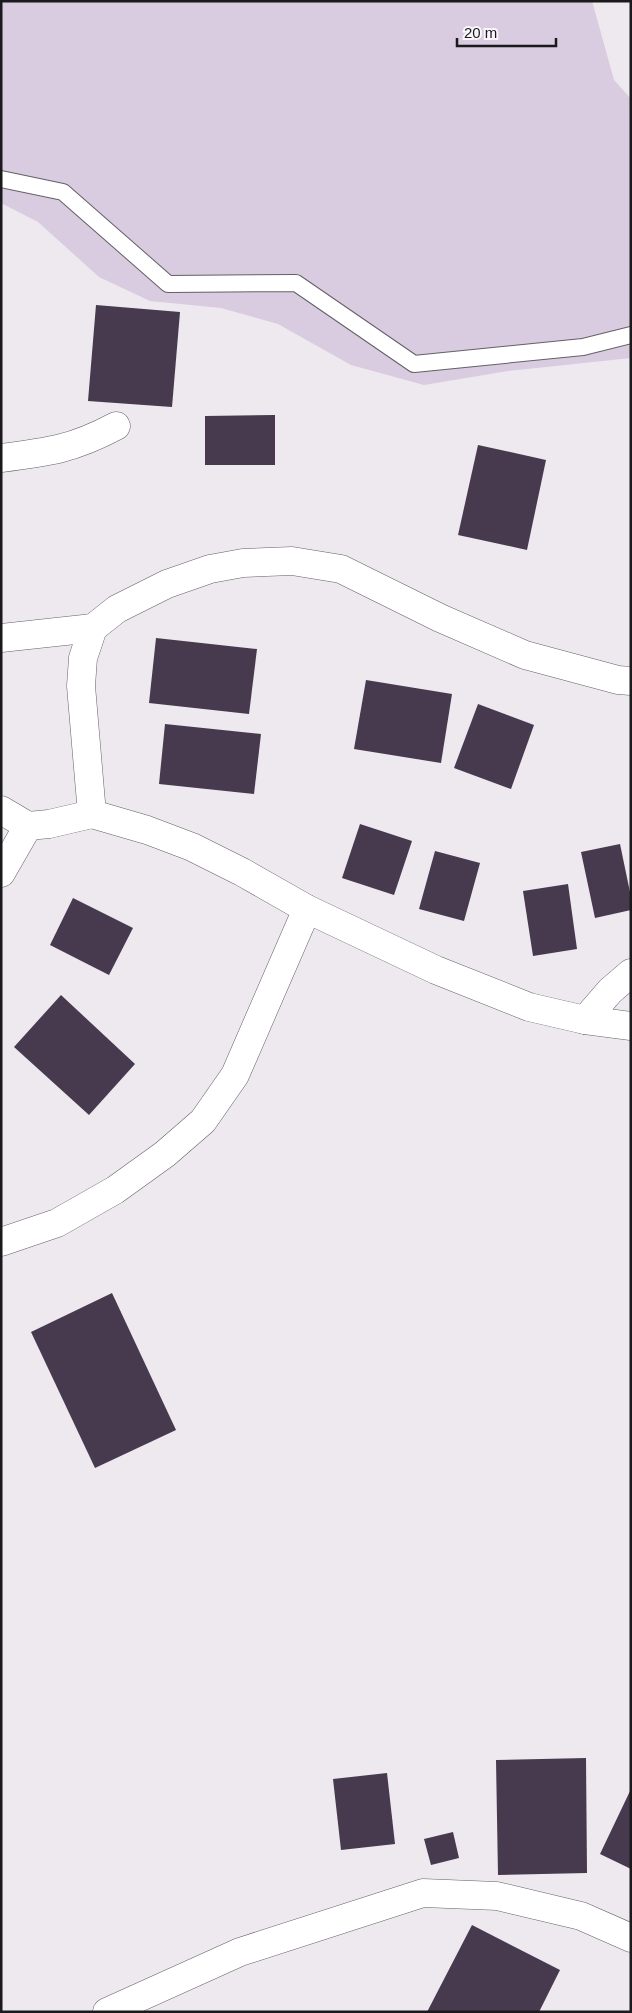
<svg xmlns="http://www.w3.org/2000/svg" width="632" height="2013" font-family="Helvetica,sans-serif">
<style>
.green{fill:#d9cbe0}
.building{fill:#47394e}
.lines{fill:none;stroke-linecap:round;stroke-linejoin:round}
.service-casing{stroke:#646066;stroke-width:18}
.minor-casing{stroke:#646066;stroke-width:29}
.service{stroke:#fff;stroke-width:16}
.minor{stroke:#fff;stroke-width:28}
</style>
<rect width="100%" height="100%" fill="#ede9ef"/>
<path class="green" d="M1,1h591l22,79 17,19v259l-123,13 -84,14 -73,-20 -73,-41 -57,-16 -71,-7 -51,-24 -61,-55 -37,-19z"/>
<g class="building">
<path d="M96,305l84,7 -8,95 -84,-6z"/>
<path d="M275,415v50h-70v-49z"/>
<path d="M478,445l68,15 -19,90 -69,-15z"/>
<path d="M156,638l101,11 -8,65 -100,-11z"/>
<path d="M366,680l86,14 -11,69 -87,-14z"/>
<path d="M478,704l56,21 -23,64 -57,-21z"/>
<path d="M165,724l96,10 -7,60 -95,-10z"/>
<path d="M360,824l52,17 -18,54 -52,-17z"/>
<path d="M620,844l11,53v13l-36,8 -14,-66z"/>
<path d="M435,851l45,12 -16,58 -45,-12z"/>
<path d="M568,884l9,65 -44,7 -10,-65z"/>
<path d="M73,898l60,30 -24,47 -59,-30z"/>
<path d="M61,995l74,69 -46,51 -75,-68z"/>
<path d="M112,1293l64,137 -81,38 -64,-136z"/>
<path d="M586,1758l1,115 -89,2 -2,-115z"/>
<path d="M387,1773l8,71 -54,6 -8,-71z"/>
<path d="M631,1789v80l-31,-15z"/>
<path d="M453,1832l6,26 -28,7 -7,-26z"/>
<path d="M472,1925l88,45 -21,42h-112z"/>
</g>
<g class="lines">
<defs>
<path id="service" d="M1,179l62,13 105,92 128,-1 118,81 169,-17 48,-12"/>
<g id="minor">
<path d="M1,458c48,-6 72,-9 115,-32"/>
<path d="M1,638l92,-10"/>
<path d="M1,810l27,16 21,-2 43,-10 55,16 45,17 50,25 65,37 129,61 93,37 56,13 46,6"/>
<path d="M92,814l-11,-128 2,-28 10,-30 24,-19 50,-25 43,-15 33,-6 49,-2 49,8 99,49 85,37 93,25 13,1"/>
<path d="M1,873l27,-47"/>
<path d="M585,1020l25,-29 21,-18"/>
<path d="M1,1242l56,-19 58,-33 50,-36 38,-33 32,-46 72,-166"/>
<path d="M107,2012l133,-60 183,-59 74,3 84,20 50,22"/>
</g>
</defs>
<use href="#service" class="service-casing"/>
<use href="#minor" class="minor-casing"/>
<use href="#service" class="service"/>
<use href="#minor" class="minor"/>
</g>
<rect width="632" height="2013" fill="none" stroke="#1a191b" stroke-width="5"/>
<path d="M457 38v8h99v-8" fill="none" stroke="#1a191b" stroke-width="2.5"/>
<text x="464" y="38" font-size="15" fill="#1a191b" stroke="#faf6fc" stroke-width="4" paint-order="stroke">20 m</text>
</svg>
